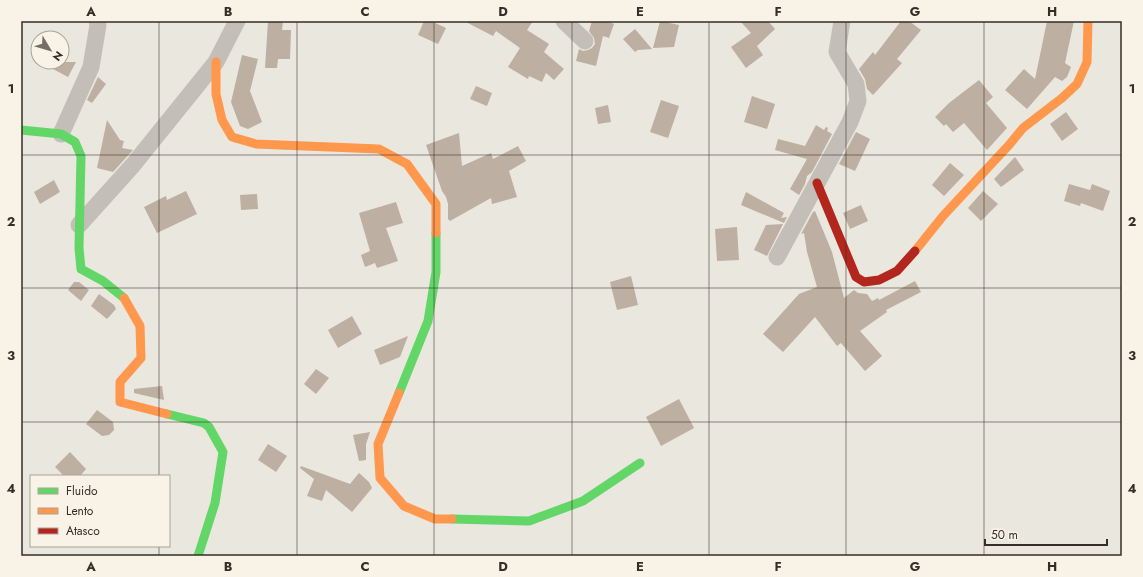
<svg xmlns="http://www.w3.org/2000/svg" width="1143" height="577" font-family="Jost,sans-serif">
<style>
.building{fill:#bdafa1}
.lines{fill:none;stroke-linecap:round;stroke-linejoin:round}
.street{stroke:#c3bfb8;stroke-width:17}
.fast{stroke:#63d668;stroke-width:9}
.slow{stroke:#ff974d;stroke-width:9}
.jam{stroke:#b3261e;stroke-width:9}
.grid{fill:none;stroke:#332e27;stroke-width:1;stroke-opacity:0.55}
.neatline{fill:none;stroke:#332e27;stroke-width:1.5}
.grid-label{font-size:13px;text-anchor:middle;font-weight:bold;fill:#332e27}
</style>
<rect width="100%" height="100%" fill="#eae7df"/>
<g class="building">
<path d="M268,21h15l-1,9h9l-1,29h-12l-1,9h-12z"/>
<path d="M424,21h7l15,7 -8,16 -20,-9z"/>
<path d="M464,21h69l-6,9 22,14 -5,8 20,17 -10,11 -8,-7 -4,9 -13,-6 -1,3 -20,-12 12,-19 -24,-17 -3,5z"/>
<path d="M592,21h15l7,3 -5,14 -6,-2 -7,30 -20,-5 3,-12 4,2 5,-1 4,-2 3,-4 -1,-6 -5,-7z"/>
<path d="M660,21l19,4 -5,22 -21,1z"/>
<path d="M740,21h28l7,8 -18,17 6,9 -17,13 -15,-21 20,-14z"/>
<path d="M901,21h8l12,9 -24,29 5,4 -29,32 -6,-6 -2,-10 -6,-10 14,-17 2,3z"/>
<path d="M1047,21h27l-9,42 6,4 -4,10 -5,4 -7,-4 -28,32 -22,-19 19,-21 11,10z"/>
<path d="M635,29l17,20 -14,1 -3,2 -12,-13z"/>
<path d="M242,55l16,4 -8,32 12,31 -14,7 -8,-3 -9,-24z"/>
<path d="M40,62h36l-8,15z"/>
<path d="M98,77l8,7 -14,19 -5,-3z"/>
<path d="M979,80l14,17 -7,6 21,25 -20,22 -23,-27 -11,9 -7,-8 -2,2 -9,-9 14,-14z"/>
<path d="M476,86l16,7 -5,13 -17,-7z"/>
<path d="M752,96l23,8 -8,25 -23,-7z"/>
<path d="M661,100l18,6 -11,32 -18,-6z"/>
<path d="M608,105l3,17 -13,2 -3,-16z"/>
<path d="M1066,112l12,17 -16,12 -12,-17z"/>
<path d="M107,120l13,20 4,1 -2,7 11,2 -20,22 -16,-4z"/>
<path d="M816,125l8,5 2,-3 2,1 -1,3 5,3 -20,38 -5,4 -2,8 -6,11 -9,-6 17,-30 -32,-9 3,-11 27,7z"/>
<path d="M856,132l14,7 -15,32 -16,-7z"/>
<path d="M459,133l3,33 29,-13 2,6 25,-13 8,15 -17,10 8,26 -25,7 -1,-6 -41,23 -2,-2v-15l-2,-7 -4,-6 -16,-46z"/>
<path d="M1015,157l9,13 -23,17 -7,-8z"/>
<path d="M950,163l14,12 -20,21 -12,-11z"/>
<path d="M54,180l6,12 -20,12 -6,-12z"/>
<path d="M1069,184l21,6 2,-6 18,7 -7,20 -22,-8 -1,3 -16,-5z"/>
<path d="M186,191l11,23 -40,19 -13,-26 22,-11 1,4z"/>
<path d="M983,191l15,13 -17,17 -13,-13z"/>
<path d="M746,192l38,21 -3,5 6,-1 -3,6 -43,-18z"/>
<path d="M257,194l1,15 -17,1 -1,-15z"/>
<path d="M396,202l7,21 -17,5 12,33 -21,7 -2,-5 -10,4 -4,-12 9,-4 -11,-38z"/>
<path d="M861,205l7,16 -18,8 -7,-16z"/>
<path d="M815,211l17,41 12,46 10,-8 4,3 9,1 5,7 6,-3 1,2 36,-19 6,11 -35,18 1,2 -27,19 22,25 -17,15 -24,-28 -4,3 -22,-29 -32,35 -20,-18 36,-40 18,-7 -10,-35 -3,-19 -3,1 12,-22z"/>
<path d="M783,224l-16,32 -13,-6 12,-25z"/>
<path d="M737,227l2,33 -22,1 -2,-32z"/>
<path d="M631,276l7,29 -21,5 -7,-28z"/>
<path d="M74,282h5l10,8 -8,11 -13,-11z"/>
<path d="M99,294l15,11 2,4 -9,10 -16,-13z"/>
<path d="M352,316l10,18 -24,14 -10,-18z"/>
<path d="M408,336l-8,21 -20,8 -6,-15z"/>
<path d="M316,369l13,9 -13,16 -12,-10z"/>
<path d="M162,386l2,14 -30,-7v-4z"/>
<path d="M679,399l15,29 -33,18 -15,-29z"/>
<path d="M97,410l16,12 1,8 -5,5 -7,1 -16,-12z"/>
<path d="M370,432l-4,12v16l-7,1 -6,-26z"/>
<path d="M268,444l19,12 -11,16 -18,-12z"/>
<path d="M70,452l16,17 -6,7h-16l-9,-9z"/>
<path d="M301,466l49,18 9,-11 10,9 3,6 -20,24 -26,-22 -4,11 -15,-5 7,-17 -14,-11z"/>
</g>
<g class="lines">
<g class="street">
<path d="M564,21l21,20"/>
<path d="M61,134l30,-67 7,-42 -1,-4"/>
<path d="M79,225l54,-60 83,-103 21,-41"/>
<path d="M777,257l73,-135 8,-21 -2,-17 -19,-32 5,-31"/>
</g>
<g class="fast">
<path d="M21,130l40,4 14,8 6,14 -2,92 2,21 22,12 21,17"/>
<path d="M399,393l29,-72 8,-49v-39"/>
<path d="M167,414l37,9 5,4 14,25 -8,51 -17,53"/>
<path d="M452,519l77,2 54,-20 57,-38"/>
</g>
<g class="slow">
<path d="M216,62v32l6,26 10,17 24,7 123,5 28,15 29,40v29"/>
<path d="M915,251l28,-35 66,-71 14,-17 39,-30 15,-14 10,-22 1,-41"/>
<path d="M124,298l16,28 1,32 -21,24v20l47,12"/>
<path d="M399,393l-21,51 2,34 24,28 31,13h17"/>
</g>
<path class="jam" d="M817,183l39,94 8,5 15,-2 18,-9 18,-20"/>
</g>
<path class="grid" d="M159,21v455M297,21v535M434,21v535M572,21v535M709,21v535M846,21v535M984,21v535M21,155h1101M21,288h1101M21,422h1101M159,546v10"/>
<rect width="1143" height="577" fill="none" stroke="#f8f3e6" stroke-width="44"/>
<rect x="30" y="475" width="140" height="72" fill="#f8f3e6" stroke="#a9a49a"/>
<rect x="38" y="488" width="20" height="6" fill="#63d668" stroke="#a9a49a"/>
<text x="66" y="495" font-size="12" fill="#332e27">Fluido</text>
<rect x="38" y="508" width="20" height="6" fill="#ff974d" stroke="#a9a49a"/>
<text x="66" y="515" font-size="12" fill="#332e27">Lento</text>
<rect x="38" y="528" width="20" height="6" fill="#b3261e" stroke="#a9a49a"/>
<text x="66" y="535" font-size="12" fill="#332e27">Atasco</text>
<g transform="translate(50 50) rotate(128)"><circle r="19" fill="#f8f3e6" stroke="#a9a49a"/>
<path d="M0-3L7 15L0 10L-7 15Z" fill="#736f67"/>
<text y="-6" font-size="11" font-weight="bold" text-anchor="middle" fill="#332e27">N</text>
</g>
<path d="M985 539v6h122v-6" fill="none" stroke="#332e27" stroke-width="2"/>
<text x="991" y="539" font-size="12" fill="#332e27" stroke="#f8f3e6" stroke-width="3" paint-order="stroke">50 m</text>
<rect x="22" y="22" width="1099" height="533" class="neatline"/>
<g class="grid-label">
<text x="91" y="16">A</text>
<text x="228" y="16">B</text>
<text x="365" y="16">C</text>
<text x="503" y="16">D</text>
<text x="640" y="16">E</text>
<text x="778" y="16">F</text>
<text x="915" y="16">G</text>
<text x="1052" y="16">H</text>
<text x="11" y="93">1</text>
<text x="1132" y="93">1</text>
<text x="11" y="226">2</text>
<text x="1132" y="226">2</text>
<text x="11" y="360">3</text>
<text x="1132" y="360">3</text>
<text x="11" y="493">4</text>
<text x="1132" y="493">4</text>
<text x="91" y="571">A</text>
<text x="228" y="571">B</text>
<text x="365" y="571">C</text>
<text x="503" y="571">D</text>
<text x="640" y="571">E</text>
<text x="778" y="571">F</text>
<text x="915" y="571">G</text>
<text x="1052" y="571">H</text>
</g>
</svg>
